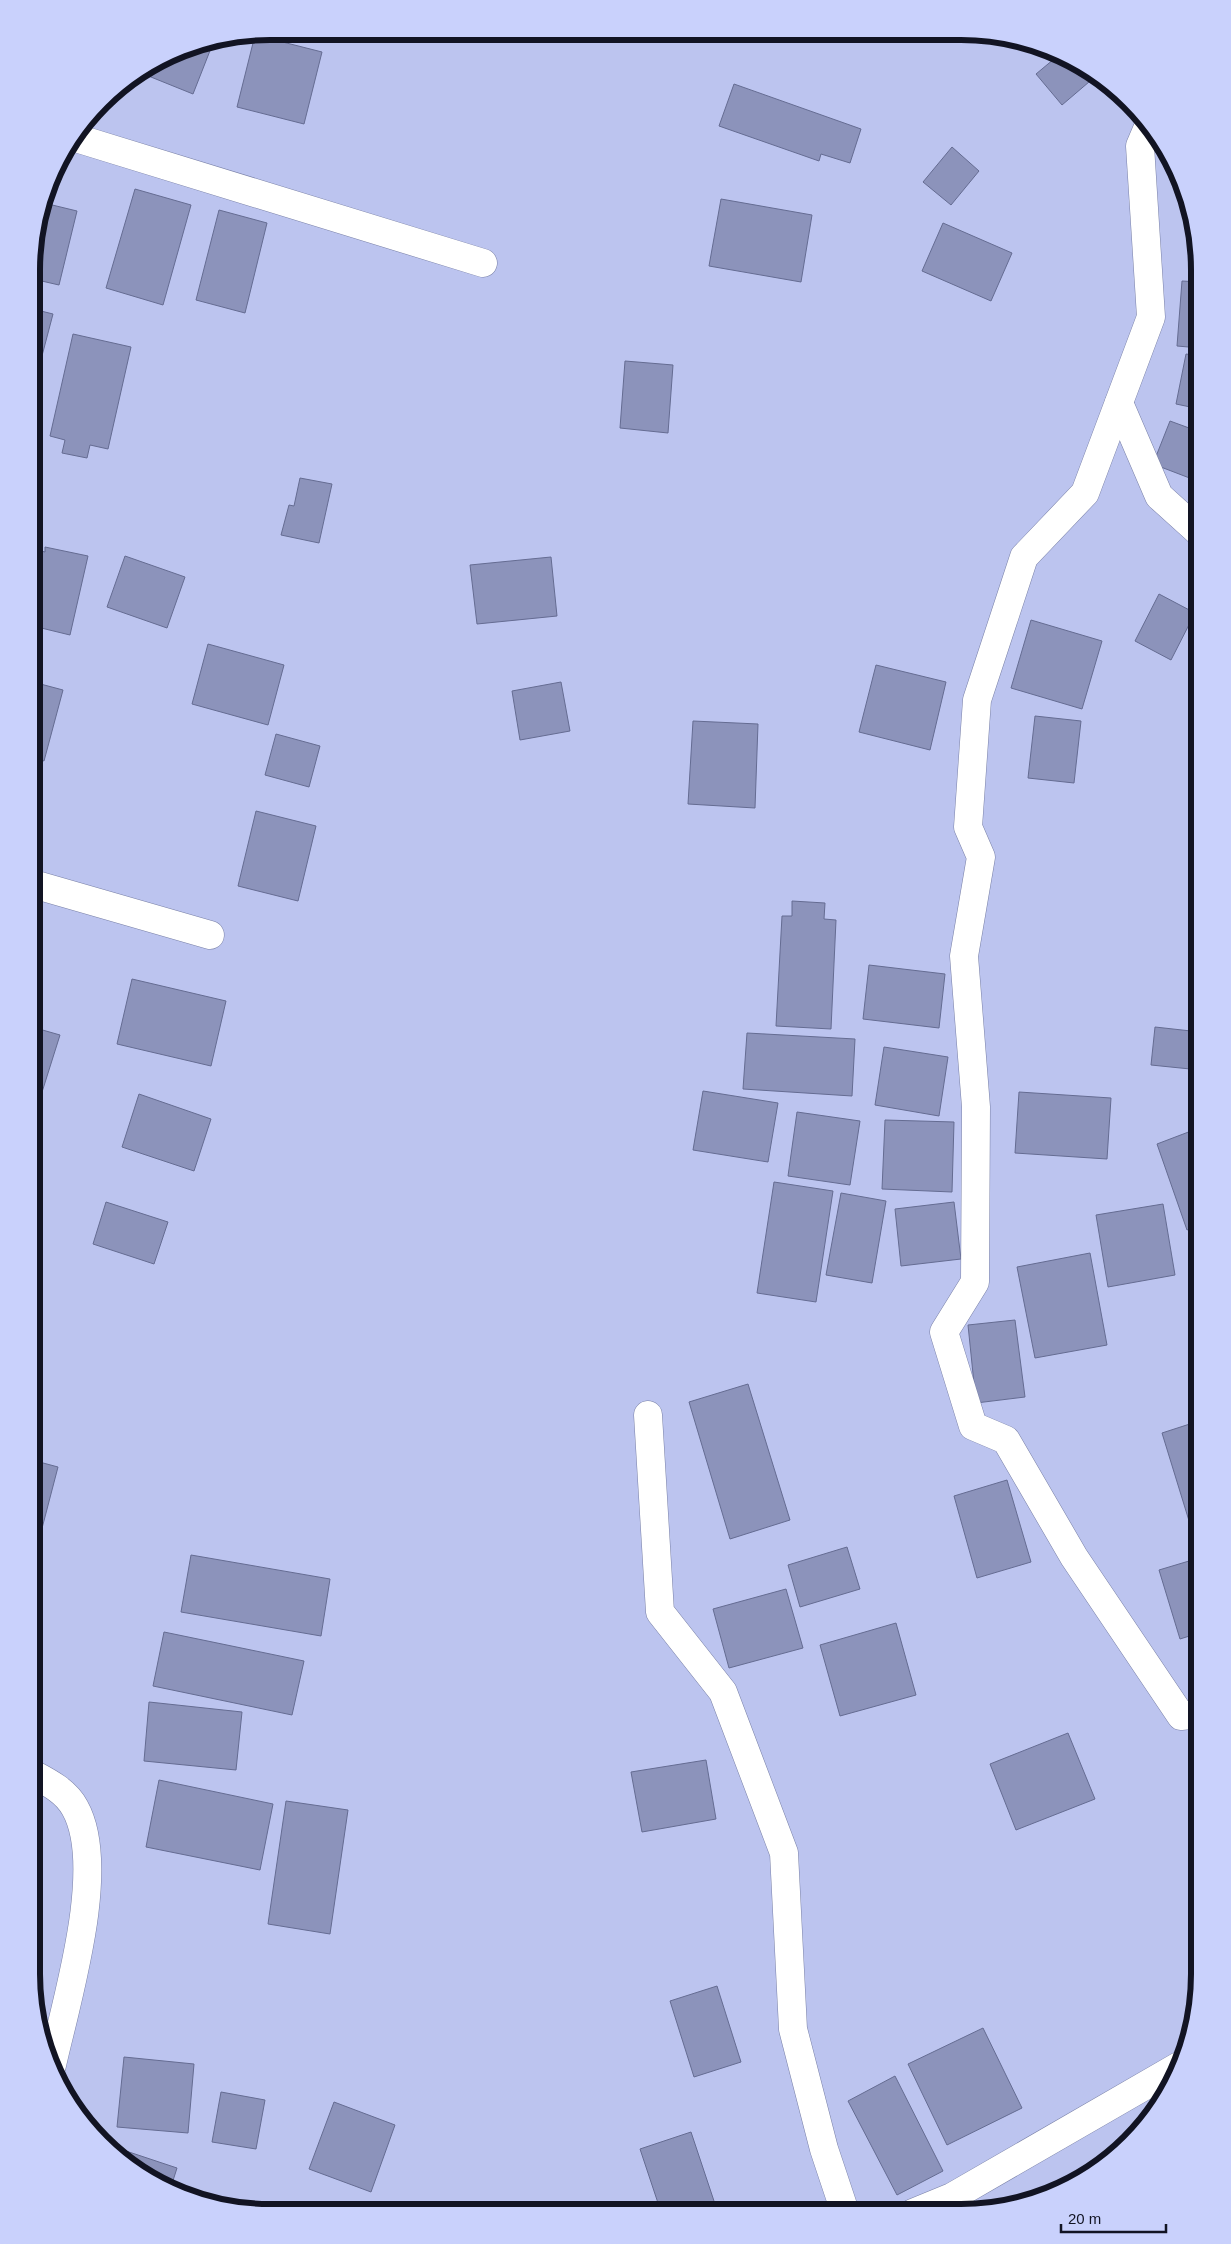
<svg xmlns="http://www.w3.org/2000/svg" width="1231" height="2244" font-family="Helvetica,sans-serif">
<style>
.building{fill:#8c93bb;stroke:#656c92}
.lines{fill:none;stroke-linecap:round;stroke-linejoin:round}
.minor-casing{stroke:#7980a7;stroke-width:29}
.minor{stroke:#fff;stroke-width:28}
.rim{fill:none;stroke:#121423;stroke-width:6}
</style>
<rect width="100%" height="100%" fill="#bcc4ef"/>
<g class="building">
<path d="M255,35l67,17 -18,72 -67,-17z"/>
<path d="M213,43l-20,51 -52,-21 38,-24z"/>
<path d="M1060,54l36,22 -34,29 -26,-31z"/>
<path d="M734,84l127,45 -11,34 -29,-9 -2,7 -100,-35z"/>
<path d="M952,147l27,24 -28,34 -28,-23z"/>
<path d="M135,189l56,16 -28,100 -57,-17z"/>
<path d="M721,199l91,16 -11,67 -92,-16z"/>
<path d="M44,203l33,8 -18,74 -26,-6v-40z"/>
<path d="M219,210l48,13 -22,90 -49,-13z"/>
<path d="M943,223l69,30 -21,48 -69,-30z"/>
<path d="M1182,281l18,1v66l-23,-2z"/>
<path d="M33,309l20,5 -20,76z"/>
<path d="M73,334l58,13 -23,102 -18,-4 -3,13 -25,-5 3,-13 -15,-4z"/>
<path d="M1186,354l14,2v53l-24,-5z"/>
<path d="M625,361l48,4 -5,68 -48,-5z"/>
<path d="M1170,421l30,11v50l-47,-18z"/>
<path d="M300,478l32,6 -13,59 -38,-8 8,-30 5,1z"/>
<path d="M45,547l43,9 -18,79 -37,-9v-77l12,3z"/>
<path d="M125,556l60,21 -18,51 -60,-21z"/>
<path d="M551,557l6,59 -80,8 -7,-59z"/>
<path d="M1159,594l36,19 -24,47 -36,-19z"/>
<path d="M1031,620l71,21 -20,68 -71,-21z"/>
<path d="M208,644l76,21 -16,60 -76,-21z"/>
<path d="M876,665l70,17 -16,68 -71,-18z"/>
<path d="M33,682l30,8 -19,71 -11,-4z"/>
<path d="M561,682l9,49 -50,9 -8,-49z"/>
<path d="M1035,716l46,5 -7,62 -46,-5z"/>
<path d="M693,721l65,3 -3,84 -67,-4z"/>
<path d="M276,734l44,12 -11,41 -44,-12z"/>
<path d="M256,811l60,15 -18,75 -60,-15z"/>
<path d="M1200,893v29l-4,-1z"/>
<path d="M792,901l33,2 -1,16 12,1 -5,109 -55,-3 6,-110h10z"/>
<path d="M869,965l76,9 -6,54 -76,-9z"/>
<path d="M132,979l94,22 -15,65 -94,-22z"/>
<path d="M32,1027l28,8 -23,73 -5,-1z"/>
<path d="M1155,1027l45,5v38l-49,-5z"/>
<path d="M747,1033l108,6 -3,57 -109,-7z"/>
<path d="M884,1047l64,10 -9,59 -64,-11z"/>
<path d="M703,1091l75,12 -10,59 -75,-12z"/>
<path d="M1019,1092l92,6 -4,61 -92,-6z"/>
<path d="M139,1094l72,25 -17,52 -72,-24z"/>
<path d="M797,1112l63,9 -10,64 -62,-9z"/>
<path d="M885,1120l69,2 -2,70 -70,-3z"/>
<path d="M1199,1128v97l-12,5 -30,-86z"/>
<path d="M32,1142l9,3 -8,30 5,1 -6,21z"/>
<path d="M774,1182l59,9 -17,111 -59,-9z"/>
<path d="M841,1193l45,8 -14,82 -46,-8z"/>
<path d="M106,1202l62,20 -14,42 -61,-20z"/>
<path d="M954,1202l7,57 -60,7 -6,-57z"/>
<path d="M1163,1204l12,71 -67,12 -12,-72z"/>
<path d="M1090,1253l17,92 -72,13 -18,-91z"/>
<path d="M1015,1320l10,77 -49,6 -8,-78z"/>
<path d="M748,1384l42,136 -60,19 -41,-137z"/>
<path d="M1199,1421v129h-1l-36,-117z"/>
<path d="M32,1460l26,7 -18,69 -8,-2z"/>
<path d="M1007,1480l24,82 -54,16 -23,-82z"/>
<path d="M847,1547l13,42 -60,18 -12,-42z"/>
<path d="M191,1555l139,24 -9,57 -140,-24z"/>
<path d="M1199,1558v75l-19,6 -21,-69z"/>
<path d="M786,1589l17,59 -74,20 -16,-59z"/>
<path d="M896,1623l20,72 -76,21 -20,-71z"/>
<path d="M164,1632l140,29 -12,54 -139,-29z"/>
<path d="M149,1702l93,10 -6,58 -92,-9z"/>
<path d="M1068,1733l27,66 -79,31 -26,-66z"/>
<path d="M706,1760l10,59 -74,13 -11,-60z"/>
<path d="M159,1780l114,24 -13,66 -114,-23z"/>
<path d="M286,1801l62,9 -18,124 -62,-10z"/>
<path d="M717,1986l24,76 -47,15 -24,-76z"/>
<path d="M983,2028l39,80 -75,37 -39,-81z"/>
<path d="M124,2057l70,7 -6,69 -71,-6z"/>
<path d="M895,2076l48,95 -46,24 -49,-94z"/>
<path d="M221,2092l44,8 -9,49 -44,-7z"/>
<path d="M334,2102l61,23 -24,67 -62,-23z"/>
<path d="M691,2132l26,78 -5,2h-51l-21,-63z"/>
<path d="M105,2144l72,24 -7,22 -45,-27z"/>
<path d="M1034,2191l4,9 -48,8z"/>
</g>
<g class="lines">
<defs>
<g id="minor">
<path d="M1149,125l-9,21 11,171 -66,176 -61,64 -47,143 -9,127 13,30 -17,99 12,151 -1,175 -31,50 29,94 33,14 68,117 107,159 18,-2"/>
<path d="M76,138l407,125"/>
<path d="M1119,403l40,93 41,37"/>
<path d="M33,884l177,51"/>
<path d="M648,1415l12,197 63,80 61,161 9,176 31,120 21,63"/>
<path d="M31,1773c17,9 35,18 44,35 33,59 -9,194 -23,257"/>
<path d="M913,2213l39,-16 227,-131"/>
</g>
</defs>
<use href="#minor" class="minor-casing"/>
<use href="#minor" class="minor"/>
</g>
<path d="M0 0H1231V2244H0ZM270 40H961A230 230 0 0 1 1191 270V1974A230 230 0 0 1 961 2204H270A230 230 0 0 1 40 1974V270A230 230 0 0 1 270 40Z" fill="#c9d1fc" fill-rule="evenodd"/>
<path class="rim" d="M270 40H961A230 230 0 0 1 1191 270V1974A230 230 0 0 1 961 2204H270A230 230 0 0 1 40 1974V270A230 230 0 0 1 270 40Z"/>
<path d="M1061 2224v8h105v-8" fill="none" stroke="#121423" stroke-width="2.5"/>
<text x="1068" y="2224" font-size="15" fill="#121423" stroke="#c9d1fc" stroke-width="4" paint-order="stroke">20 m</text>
</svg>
